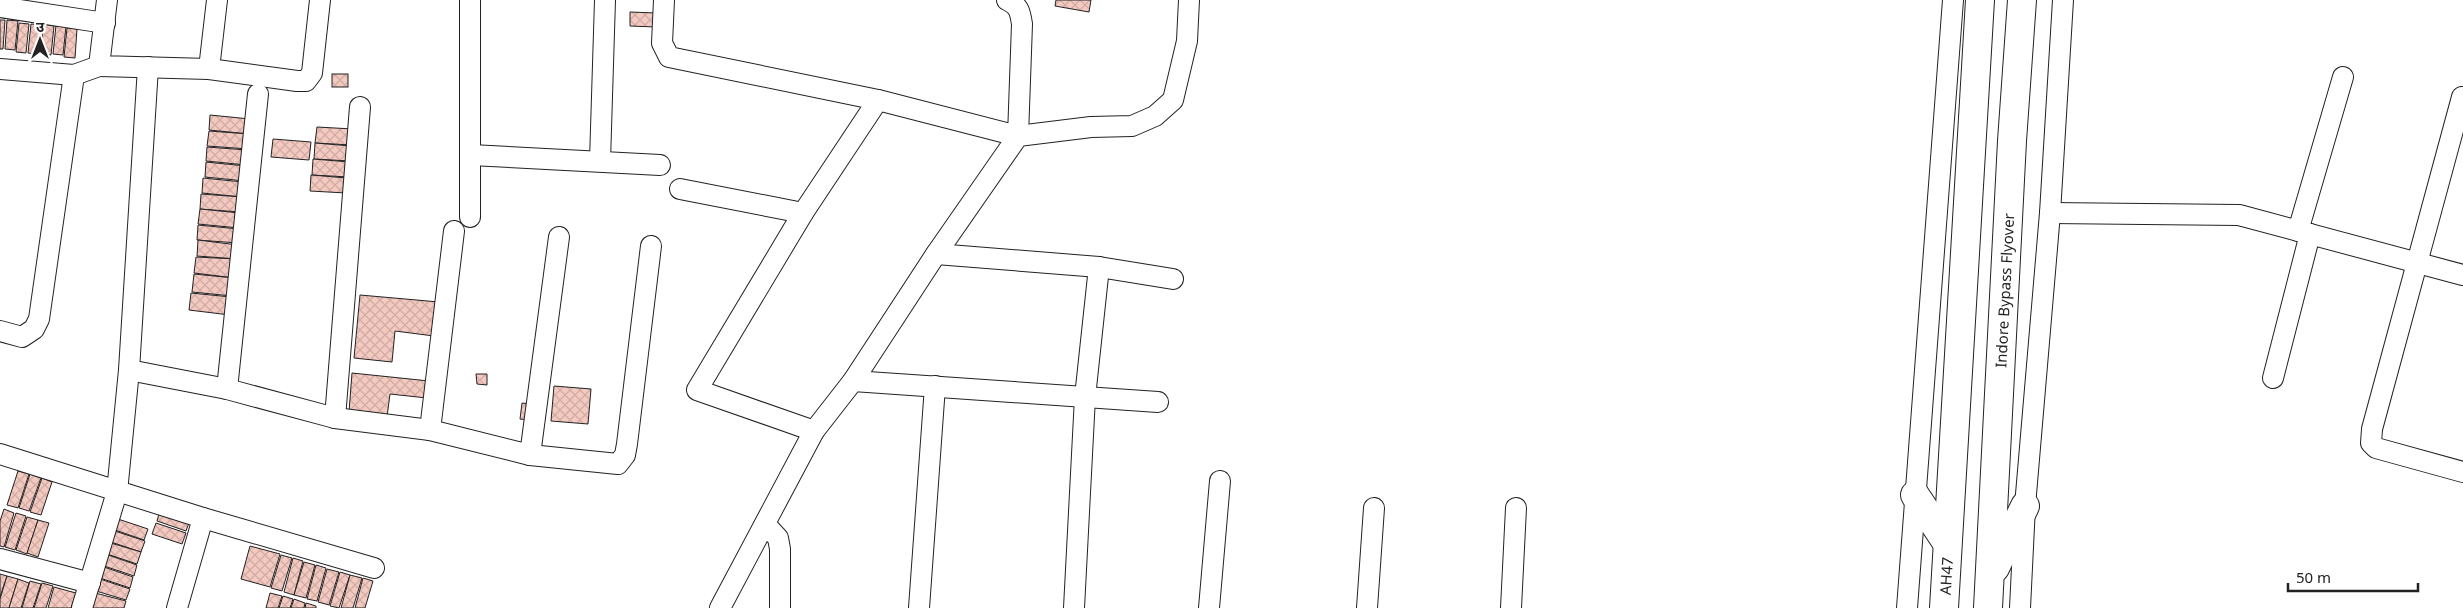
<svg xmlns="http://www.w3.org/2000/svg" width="2463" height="608" font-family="'Noto Sans','Noto Sans Devanagari',sans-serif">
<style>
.building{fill:url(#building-cross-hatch);stroke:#222}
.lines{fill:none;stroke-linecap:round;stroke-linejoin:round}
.minor-casing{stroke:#222;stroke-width:22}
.highway-casing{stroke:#222;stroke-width:30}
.minor{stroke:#fff;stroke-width:20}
.highway{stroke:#fff;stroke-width:28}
.labels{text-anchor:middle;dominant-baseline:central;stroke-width:4;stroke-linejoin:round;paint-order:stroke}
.street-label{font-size:15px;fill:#222;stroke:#fff}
</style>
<defs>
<pattern id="building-cross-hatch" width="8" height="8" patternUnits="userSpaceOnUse" patternTransform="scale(1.25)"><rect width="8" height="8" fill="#f3c9c0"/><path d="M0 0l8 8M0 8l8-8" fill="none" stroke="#d0aca5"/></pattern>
</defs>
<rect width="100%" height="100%" fill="#fff"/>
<g class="building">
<path d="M1056,0h35l-2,12 -34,-6z"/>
<path d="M630,12l26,1v14l-26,-1z"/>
<path d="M0,20h5l-2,29h-3z"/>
<path d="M7,20l11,1 -3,29 -10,-1z"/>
<path d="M19,23l10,1 -3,29 -10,-1z"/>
<path d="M31,24l10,1 -3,29 -10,-1z"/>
<path d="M43,24l11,2 -3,29 -10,-2z"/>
<path d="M56,25l10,1 -3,29 -10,-1z"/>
<path d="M67,28l10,1 -2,29 -11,-1z"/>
<rect x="332" y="74" width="16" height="13"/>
<path d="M210,115l40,4 -1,15 -40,-4z"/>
<path d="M317,127l36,2 -1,16 -37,-2z"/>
<path d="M209,131l40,3 -1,15 -41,-3z"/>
<path d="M273,139l38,3 -2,18 -38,-3z"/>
<path d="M315,143l36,3 -1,15 -36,-2z"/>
<path d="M207,147l40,3 -1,15 -40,-4z"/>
<path d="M313,159l37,3 -1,15 -37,-2z"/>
<path d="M206,162l40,4 -1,15 -40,-4z"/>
<path d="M311,175l36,3 -1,15 -36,-2z"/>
<path d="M203,178l40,4 -1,15 -40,-4z"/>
<path d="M201,194l41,3 -2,15 -40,-3z"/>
<path d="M200,209l40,4 -1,15 -41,-4z"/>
<path d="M198,225l41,4 -1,14 -41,-3z"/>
<path d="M198,240l40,5 -1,14 -40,-3z"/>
<path d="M196,257l40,2 -1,19 -41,-5z"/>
<path d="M194,274l40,4 -2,18 -40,-4z"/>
<path d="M191,293l40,4 -1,18 -41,-5z"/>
<path d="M360,295l79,7 -5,34 -39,-5 -3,31 -38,-4z"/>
<path d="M352,373l77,8 -2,17 -37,-4 -3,23 -38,-5z"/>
<path d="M476,374h11v11l-10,-1z"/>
<path d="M554,386l37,3 -3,35 -37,-3z"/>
<path d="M522,403l9,1 -2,16 -9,-1z"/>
<path d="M18,471l11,3 -11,34 -11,-3z"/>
<path d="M30,474l11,4 -12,33 -10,-3z"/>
<path d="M42,478l10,4 -11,33 -11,-3z"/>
<path d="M4,509l10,4 -10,34 -4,-1v-25z"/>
<path d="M160,510l30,10 -4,11 -29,-10z"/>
<path d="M16,513l10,3 -11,34 -10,-3z"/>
<path d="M27,517l11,3 -11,34 -11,-4z"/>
<path d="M118,519l30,10 -4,11 -29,-10z"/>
<path d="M38,520l11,3 -11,34 -11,-4z"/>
<path d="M156,523l30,10 -4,11 -30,-10z"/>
<path d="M115,531l30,10 -4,11 -30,-10z"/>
<path d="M111,543l30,9 -4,12 -30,-10z"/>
<path d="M250,546l30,8 -10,33 -29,-8z"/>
<path d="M108,555l29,10 -3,11 -30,-10z"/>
<path d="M281,555l11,3 -10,33 -11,-3z"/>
<path d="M293,558l10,3 -9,34 -10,-3z"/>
<path d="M304,562l11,3 -9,33 -12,-3z"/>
<path d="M316,565l10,3 -9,33 -10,-2z"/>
<path d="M104,567l29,10 -3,11 -30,-10z"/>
<path d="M327,569l12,3 -10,33 -11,-3z"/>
<path d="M340,572l10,3 -11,33 -9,-2z"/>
<path d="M0,574l7,2 -7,21z"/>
<path d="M350,575l12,3 -9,30h-12z"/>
<path d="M7,576l11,3 -9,29h-9v-9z"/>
<path d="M363,578l10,3 -8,27h-10z"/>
<path d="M18,579l11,4 -8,25h-12z"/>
<path d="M100,579l30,10 -4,11 -30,-9z"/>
<path d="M30,581l11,3 -8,24h-11z"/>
<path d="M42,583l11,3 -7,22h-12z"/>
<path d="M54,587l22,6 -5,15h-23z"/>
<path d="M95,593l31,8 -2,7h-34z"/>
<path d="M270,593l12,3 -4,12h-12z"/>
<path d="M283,596l10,3 -3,9h-11z"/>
<path d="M294,599l11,4 -1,5h-13z"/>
<path d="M306,603l10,3v2h-11z"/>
</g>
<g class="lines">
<defs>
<g id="minor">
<path d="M107,0l-8,66 110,3"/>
<path d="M217,0l-8,69 88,12h9l6,-8 8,-73"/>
<path d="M470,0v217"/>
<path d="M664,0l-2,43 7,14 209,43 140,36 4,-112c-2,-13 -3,-18 -15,-24"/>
<path d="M0,7l105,16"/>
<path d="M0,69l74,6"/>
<path d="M2462,97l-90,332 -1,14 5,5 87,24"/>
<path d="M471,155l189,10"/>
<path d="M600,161l5,-161"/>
<path d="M680,189l123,24"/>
<path d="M2050,213l189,2 224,60"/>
<path d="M2298,231l45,-154"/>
<path d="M936,254l163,13 74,12"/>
<path d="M0,331l22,6 12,-8 5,-10 35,-244 25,-9"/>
<path d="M129,370l98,19 108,29 95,12 100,25 88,9 7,-9 2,-11 24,-198"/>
<path d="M2273,378l37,-144"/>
<path d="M853,381l305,21"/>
<path d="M227,389l31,-295"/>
<path d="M335,418l25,-311"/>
<path d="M430,430l24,-199"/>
<path d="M814,431l-117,-41 106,-177 75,-113"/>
<path d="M0,454l203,64 171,50"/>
<path d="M530,455l29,-218"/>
<path d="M765,524l13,14 2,11v59"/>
<path d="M0,559l90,24"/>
<path d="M82,608l35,-116 12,-122 19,-303"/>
<path d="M177,608l26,-90"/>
<path d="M720,608l94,-177 39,-50 83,-127 82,-118 73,-9 41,-1 23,-10 18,-16 14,-59 2,-41"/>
<path d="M919,608l16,-222"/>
<path d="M1074,608l11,-211 14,-130"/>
<path d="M1209,608l11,-127"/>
<path d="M1367,608l7,-100"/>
<path d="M1511,608l5,-100"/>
<path d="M1907,608l46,-608"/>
<path d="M2020,608l5,-102 25,-293 13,-213"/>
</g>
<g id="highway">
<path d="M1915,495l32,48"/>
<path d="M1995,568l30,-62"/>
<path id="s1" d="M1944,608l36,-608"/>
<path id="s2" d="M1988,608l24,-467 10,-141"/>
</g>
</defs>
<use href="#minor" class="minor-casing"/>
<use href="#highway" class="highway-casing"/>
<use href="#minor" class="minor"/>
<use href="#highway" class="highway"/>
</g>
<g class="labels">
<g class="street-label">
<text stroke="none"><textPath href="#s2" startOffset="318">Indore Bypass Flyover</textPath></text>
<text stroke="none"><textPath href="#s1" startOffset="32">AH47</textPath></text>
</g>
</g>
<g transform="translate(40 40)" stroke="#ffffff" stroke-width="4" paint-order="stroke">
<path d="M0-4L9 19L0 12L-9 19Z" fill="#222222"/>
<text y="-8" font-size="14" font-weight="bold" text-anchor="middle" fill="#222222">उ</text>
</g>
<path d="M2288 583v8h130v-8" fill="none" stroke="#222222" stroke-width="2.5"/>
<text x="2296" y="583" font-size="15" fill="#222222" stroke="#ffffff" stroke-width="4" paint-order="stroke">50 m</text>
</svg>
